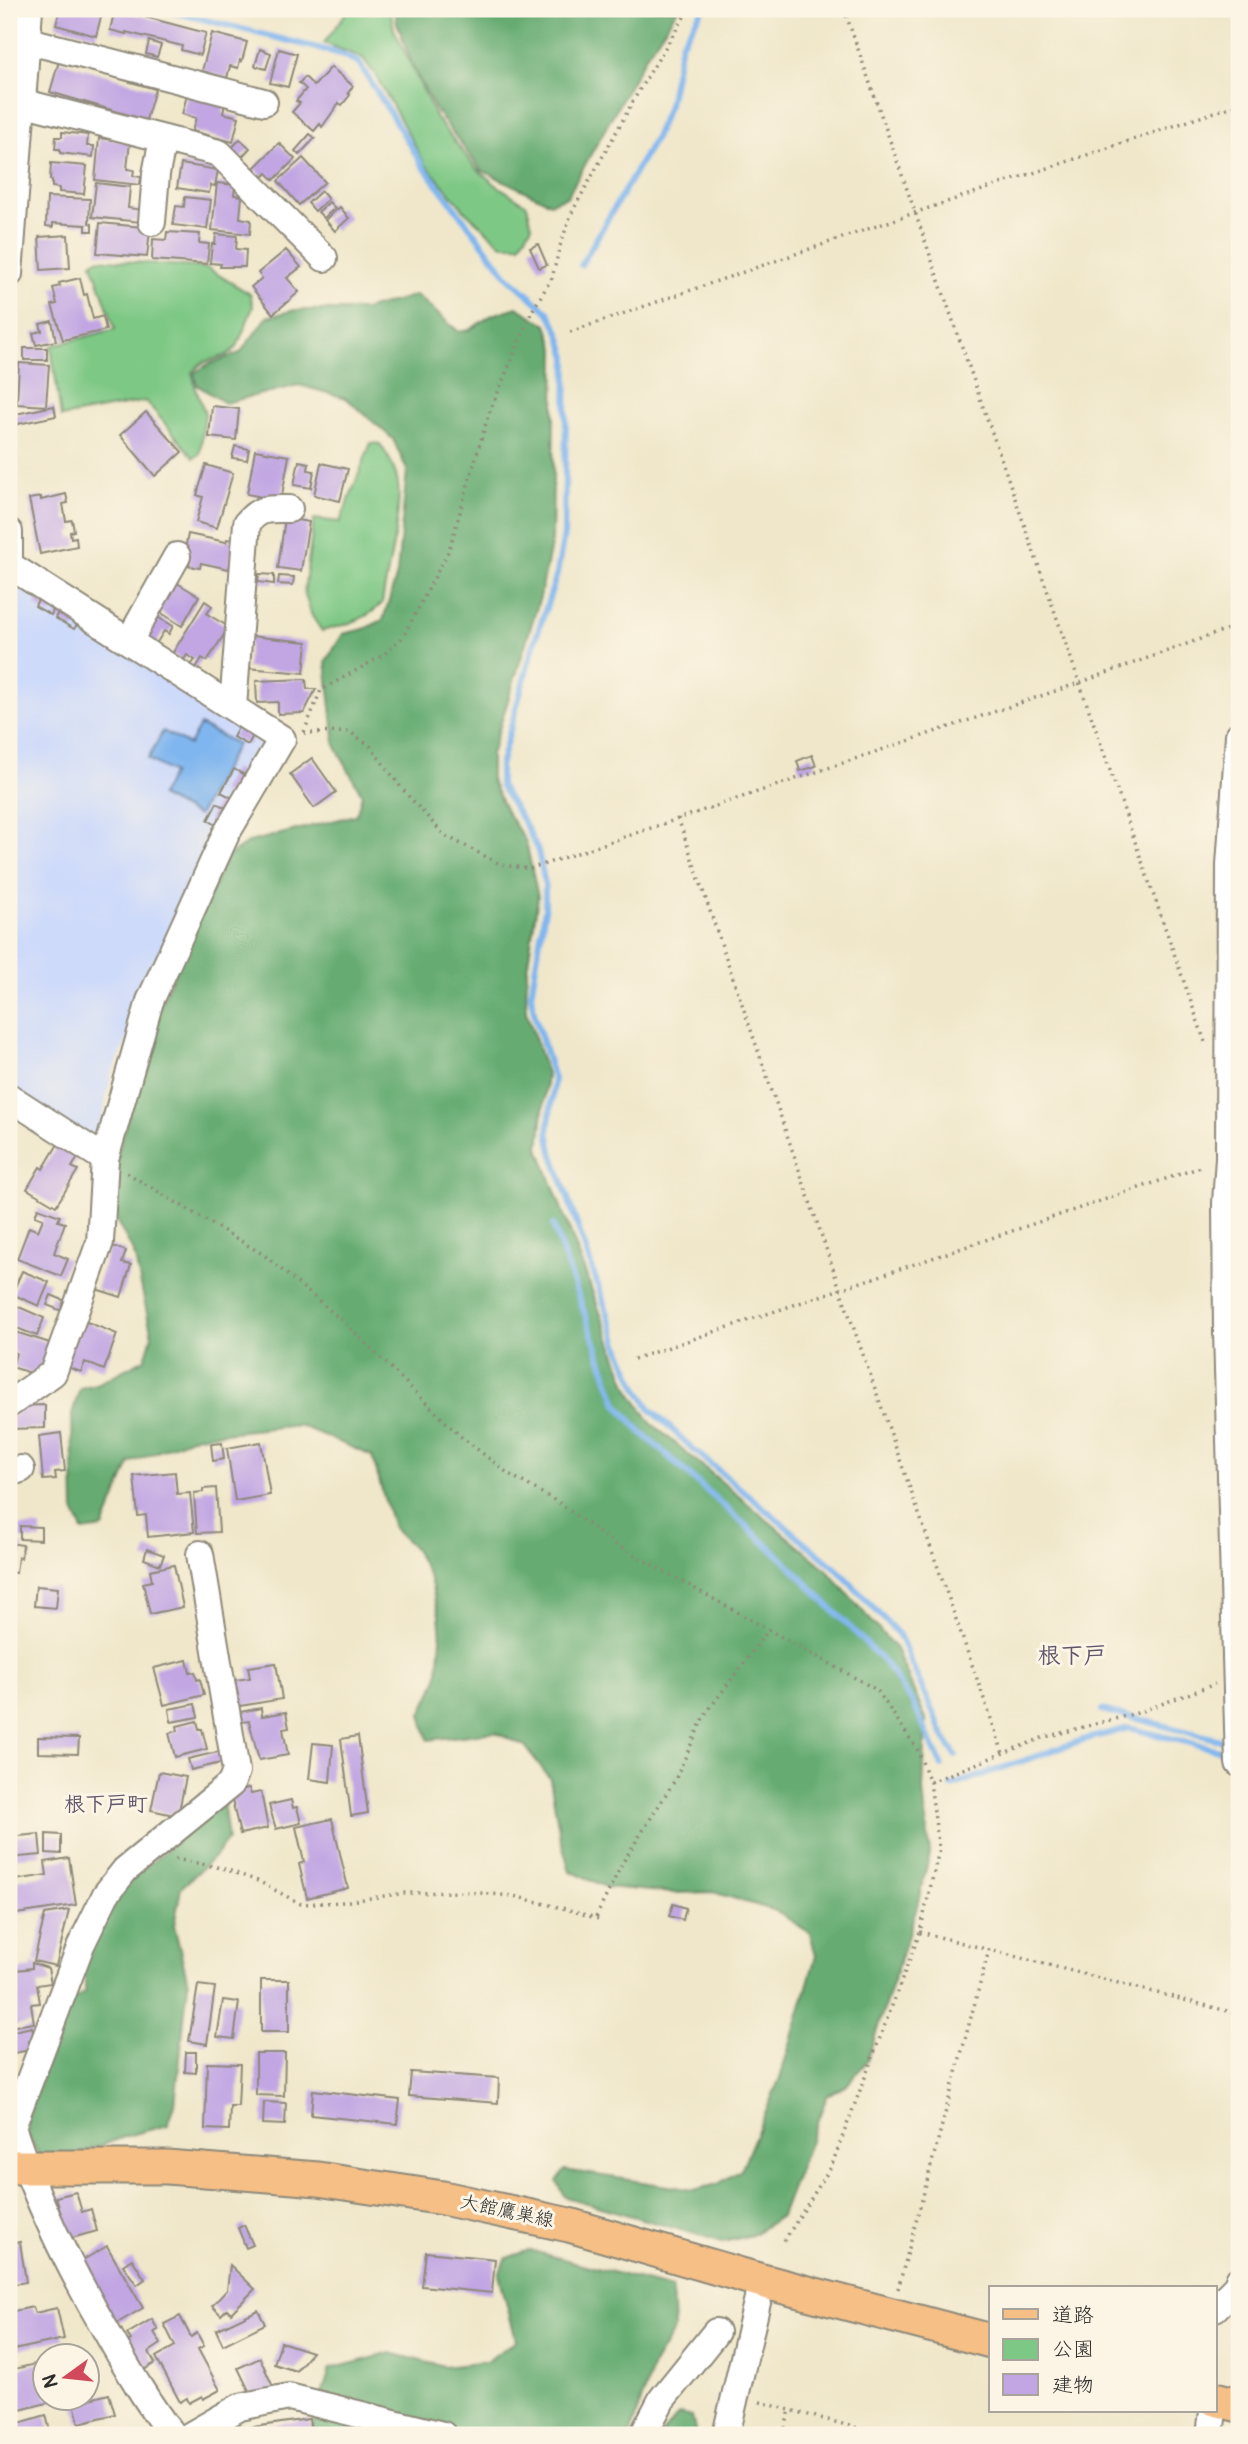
<svg xmlns="http://www.w3.org/2000/svg" width="1248" height="2444" font-family="Pangolin,'Klee One',sans-serif">
<style>
.built{fill:#cedafa}
.green{fill:#7ec885;stroke:#547a58;stroke-width:2}
.forest{fill:#66ac72;stroke:#486c4e;stroke-width:2}
.water{fill:#80b6ef;stroke:#56708d;stroke-width:2}
.lines{fill:none;stroke-linecap:round;stroke-linejoin:round}
.stream{stroke:#80b6ef;stroke-width:6}
.building{fill:#c1a6e3}
.minor-casing{stroke:#8e897a;stroke-width:30}
.major-casing{stroke:#8e897a;stroke-width:37}
.path{stroke:#8e897a;stroke-width:3.5;stroke-dasharray:2 5;stroke-linecap:butt}
.minor{stroke:#fff;stroke-width:26}
.major{stroke:#f5bf86;stroke-width:33}
.labels{text-anchor:middle;dominant-baseline:central;stroke-width:6;stroke-linejoin:round;paint-order:stroke}
.street-label{font-size:19px;fill:#2b2b2b;stroke:#fcf5e5}
.neighbourhood-label{font-size:21px;font-weight:bold;fill:#60566b;stroke:#fcf5e5}
.quarter-label{font-size:23px;font-weight:bold;fill:#60566b;stroke:#fcf5e5}
</style>
<rect width="100%" height="100%" fill="#fcf5e5"/>
<filter id="ink" filterUnits="userSpaceOnUse"><feTurbulence type="fractalNoise" baseFrequency=".0143" numOctaves="2"/><feDisplacementMap in="SourceGraphic" scale="14" xChannelSelector="R" yChannelSelector="G"/><feConvolveMatrix kernelMatrix="1 2 1 2 8 2 1 2 1" color-interpolation-filters="sRGB"/></filter>
<filter id="wash" filterUnits="userSpaceOnUse"><feTurbulence type="fractalNoise" baseFrequency=".00686" numOctaves="4" result="noise"/><feDisplacementMap in="SourceGraphic" scale="28" xChannelSelector="R" yChannelSelector="G"/><feGaussianBlur stdDeviation="1.57" result="paint"/><feColorMatrix in="noise" values="0 0 0 0 0 0 0 0 0 0 0 0 0 0 0 0 0 1.4 0 .05"/><feComposite in="paint" operator="in"/></filter>
<g filter="url(#wash)">
<rect width="100%" height="100%" fill="#f0e7ca"/>
<path class="built" d="M9,586l37,10 224,141 -159,338 -14,71 -88,-60z"/>
<g class="green">
<path d="M349,9h41l4,20 42,89 40,50 19,16 32,21 5,21 -12,19h-18l-36,-33 -41,-48 -49,-88 -13,-18 -39,-15z"/>
<path d="M97,259l110,9 43,26 3,13 -16,40 -10,8 -25,8 -10,9 4,18 9,23 -5,41 -6,4 -48,-57 -85,16 -10,-71 64,-17 -23,-66z"/>
<path d="M371,443l9,1c8,13 16,24 18,40 4,29 -11,87 -16,119 -15,17 -38,22 -60,28l-10,-15 -8,-24 10,-73 26,3z"/>
</g>
<g class="forest">
<path d="M396,9h282l-32,47 -79,141 -17,6 -69,-33 -45,-59 -22,-42 -18,-49z"/>
<path d="M416,295l43,37 10,-2 23,-15 25,-8 30,18 8,23 -3,192 -12,57 -49,158v25l15,31 20,31 12,55 -11,72 -1,42 21,63 -8,74 90,242 22,33 175,146 70,80 30,70 -3,72 7,62 -14,57 -49,151 -20,24 -20,11 -46,120 -29,19 -29,7 -158,-45 -8,-16 8,-11 129,20 24,-6 23,-14 39,-92 36,-122 -6,-23 -34,-22 -63,-19 -40,1 -67,-6 -36,-16 -10,-35 -10,-57 -25,-33 -30,-14 -67,8 -7,-26 16,-34 4,-41 -2,-24 -9,-36 -15,-30 -22,-21 -21,-72 -73,-31 -103,11 -66,27 -27,65 -20,3 -9,-20 -2,-97 8,-26 19,-5 46,-24 7,-23 -18,-83 -17,-31 1,-68 39,-142 70,-155 22,-15 107,-27 6,-20 -27,-50 -9,-84 17,-27 21,-5 19,-9 14,-46 10,-104 -14,-31 -47,-41 -47,-13 -74,18 -28,-18 -3,-12 15,-9 31,-11 27,-36 28,-7h69z"/>
<path d="M223,1802l5,37 -13,17 -34,32 -7,37 14,58 -13,121 -7,21 -41,11 -57,21h-30l-12,-21 -1,-19 43,-116 15,-9v-14l-4,-11 28,-69z"/>
<path d="M529,2250l143,38 2,42 -21,35 -23,70h-311l-7,-8 18,-58 61,-16 53,14 42,-5 30,-22 -17,-66 6,-15z"/>
<path d="M679,2414l13,2 4,19h-36z"/>
</g>
<path class="water" d="M200,725l37,19 -39,72 -38,-20 13,-23 -25,-14 15,-28 26,14z"/>
<g class="lines">
<g class="stream">
<path d="M162,9l179,45 18,9 64,103 85,111 41,36 10,19 8,25 -3,177 -7,40 -23,70 -34,122v19l26,41 12,25 7,33v25l-14,86 4,22 19,62 -6,53 4,20 69,200 16,35 13,22 43,40 146,122 60,64 39,89 11,22 7,9"/>
<path d="M581,265l74,-127 14,-34 12,-60 22,-35"/>
<path d="M553,1225l64,179 23,27 144,129 101,103 28,40 29,63"/>
<path d="M1102,1710l126,32"/>
<path d="M951,1786l132,-46 46,-12 98,24"/>
</g>
</g>
<g id="blocks">
<g class="building">
<path d="M60,9h43l-7,27 -40,-11z"/>
<path d="M115,9l91,24 -6,22 -19,-5 1,-4 -56,-14v2l-16,-4z"/>
<path d="M212,33l35,9 -5,19 -2,-1 -2,8 -8,-2 -3,12 -25,-7z"/>
<path d="M149,41l12,4 -4,12 -11,-3z"/>
<path d="M260,49l11,4 -5,16 -11,-3z"/>
<path d="M279,49l18,5 -9,33 -18,-4z"/>
<path d="M59,61l96,28 -9,31 -96,-28z"/>
<path d="M331,67l22,19 -5,7 2,2 -8,10 -3,-2 -17,24 -2,-3 -6,7 -22,-19 8,-9 -4,-2 10,-12 -7,-6 6,-6 9,9z"/>
<path d="M187,95l38,10 -2,8 16,4 -6,25 -41,-11 4,-13 -14,-4z"/>
<path d="M62,132l26,3 -1,11h7l-1,11 -33,-4v-4h-5l1,-12h6z"/>
<path d="M310,134l5,4 -16,17 -4,-4z"/>
<path d="M99,138l31,4 -3,27 7,1 -1,6 8,1 -1,8 -45,-5z"/>
<path d="M240,139l10,9 -10,11 -10,-9z"/>
<path d="M279,143l16,16 -21,21 -7,-7 -4,4 -9,-9z"/>
<path d="M303,158l22,24 -26,23 -21,-24z"/>
<path d="M51,163l36,3 -3,28 -25,-2v-4l-7,-1v-7h-2z"/>
<path d="M181,164l37,6 -3,16 -4,-1 -2,8 -32,-5z"/>
<path d="M96,183l34,4 -2,21 15,2 -2,12 -49,-5z"/>
<path d="M217,183l18,2 -1,10 8,1 -2,22 11,2 -1,14 -38,-4z"/>
<path d="M321,191l7,8 -13,12 -7,-8z"/>
<path d="M47,197l43,2 -1,24 3,1v7h-6v-6l-33,-2v4l-7,-1z"/>
<path d="M185,197l26,3 -4,29 -34,-4 3,-19 8,1z"/>
<path d="M329,202l6,6 -11,10 -6,-6z"/>
<path d="M340,207l9,11 -14,13 -10,-11z"/>
<path d="M100,223l43,4 7,3 -3,27 -50,-4z"/>
<path d="M167,232l33,2 -1,9 10,1 -2,20 -55,-4 1,-21 13,1z"/>
<path d="M216,234l21,2 -1,13 10,1 -1,17h-25l1,-3 -11,-1 2,-19h3z"/>
<path d="M68,235l2,33 -29,2 -2,-33z"/>
<path d="M538,244l9,21 -8,3 -9,-20z"/>
<path d="M286,250l15,17 -14,11 12,14 -26,22 -22,-27 11,-9 -4,-5z"/>
<path d="M80,278l4,17 3,-1 6,25 10,-3 3,14 -43,10 -11,-35 5,-1 -4,-16 7,-2 -1,-3z"/>
<path d="M52,321l4,20 -20,4 -3,-12 9,-2 -2,-7z"/>
<rect x="24" y="348" width="23" height="12"/>
<path d="M19,363l30,2 -3,41 -29,-2z"/>
<path d="M54,406l2,10 -43,9 -2,-10z"/>
<path d="M212,406l27,3 -3,31 -27,-3z"/>
<path d="M146,412l36,40 -27,24 -35,-41z"/>
<path d="M235,446l14,3 -2,11 -15,-2z"/>
<path d="M255,450l34,6 -8,45 -34,-7z"/>
<path d="M299,461l10,2 -1,7 6,1 -3,17 -17,-3z"/>
<path d="M321,463l27,6 -8,32 -26,-6z"/>
<path d="M206,465l27,8 -16,55 -21,-6 7,-25 -6,-2z"/>
<path d="M66,494l2,9 -5,1 3,17 6,-1 2,11 -4,1 1,6 5,-1 1,9 -37,8 -11,-55 12,-2v3z"/>
<path d="M285,518l24,4 -8,49 -23,-3z"/>
<path d="M188,534l38,8 1,-3 8,1 -6,29 -28,-6 -1,5 -11,-2 1,-5 -7,-1z"/>
<path d="M259,574l15,1v9l-16,-2z"/>
<path d="M279,576l15,1 -1,8 -15,-1z"/>
<path d="M172,580l27,16 -17,30 -27,-17z"/>
<path d="M39,597l16,9 -4,9 -16,-9z"/>
<path d="M205,601l7,5 -5,8 22,13 -22,34 -5,-3 -6,10 -5,-3 4,-5 -8,-5 -4,6 -11,-7z"/>
<path d="M60,609l20,11 -6,9 -19,-11z"/>
<path d="M150,613l23,13 -4,8 -5,-3 -8,13 -18,-11z"/>
<path d="M250,636l57,6 -3,31 -57,-5z"/>
<path d="M306,679l1,10h9l-12,24 -26,1v-12l-21,1 -1,-22z"/>
<path d="M239,726l15,8 -6,11 -15,-8z"/>
<path d="M812,755l4,11 -16,5 -3,-10z"/>
<path d="M312,758l24,34 -22,16 -24,-34z"/>
<path d="M234,769l12,7 -12,23 -13,-7z"/>
<path d="M217,803l14,8 -10,17 -13,-8z"/>
<path d="M58,1144l21,12 -7,11 6,3 -22,36 -29,-17 13,-22 3,2z"/>
<path d="M38,1208l22,8 -2,5 7,2 -11,30 14,6 -7,17 -44,-17 12,-32 9,4 5,-12 -8,-3z"/>
<path d="M110,1245l16,6 -4,12 9,2 -10,32 -25,-8z"/>
<path d="M22,1271l27,11 -10,24 -27,-12z"/>
<path d="M51,1295l17,7 -4,10 -17,-7z"/>
<path d="M10,1303l34,15 -7,18 -28,-11z"/>
<path d="M82,1320l35,14 -13,36 -19,-8 -4,10 -17,-6z"/>
<path d="M9,1330l44,14 -10,33 -31,-10 4,-14 -5,-1 1,-5 -3,-1z"/>
<path d="M45,1405v23l-36,1v-14h7v-9z"/>
<path d="M61,1433l4,38 -10,1 1,7 -13,1 -4,-44z"/>
<path d="M261,1442l9,53 -35,6 -8,-53z"/>
<path d="M222,1443l2,16 -11,2 -2,-17z"/>
<path d="M175,1472l2,22 13,-1 4,39 -46,5 -2,-22 -8,1 -4,-40z"/>
<path d="M216,1488l3,44 -22,1 -3,-40 9,-1v-3z"/>
<path d="M20,1526l21,1v13l-21,-1z"/>
<path d="M9,1543l14,2 -2,13 -3,-1 -2,16 -7,-1z"/>
<path d="M147,1549l17,6 -4,10 -16,-6z"/>
<path d="M174,1565l9,42 -33,7 -7,-31 9,-2 -2,-11z"/>
<path d="M36,1586l22,2 -2,20 -22,-2z"/>
<path d="M187,1660l3,13 5,-1 2,8 3,-1 4,16 -40,10 -10,-37z"/>
<path d="M276,1663l6,36 -42,7 -5,-26 15,-2 -2,-11z"/>
<path d="M195,1704l3,13 -27,5 -2,-13z"/>
<path d="M261,1708l1,8 24,-4 3,16 -6,1 5,26 -29,5 -10,-39 -7,1 -2,-10z"/>
<path d="M197,1721l2,8h3l5,20 -32,8 -6,-24 9,-2 -1,-5z"/>
<path d="M358,1736l10,77 -17,3 -10,-77z"/>
<path d="M38,1737l41,1 -1,16 -40,-1z"/>
<path d="M313,1743l20,2 -3,37 -21,-3z"/>
<path d="M222,1751l3,11 -34,8 -3,-11z"/>
<path d="M159,1772l27,5 -8,39 -27,-6z"/>
<path d="M249,1788l2,6 10,-2 7,36 -28,6 -10,-42z"/>
<path d="M291,1800l2,8 4,-1 4,16 -25,6 -7,-24z"/>
<path d="M332,1819l16,69 -41,10 -8,-34 5,-2 -8,-35z"/>
<path d="M39,1834l2,21 -32,3v-21z"/>
<path d="M46,1834l15,1v19l-15,-1z"/>
<path d="M69,1858l7,47 -67,10v-34l38,-6 -2,-13z"/>
<path d="M673,1904l13,4 -3,12 -14,-4z"/>
<path d="M69,1910l-13,56 -22,-5 11,-47z"/>
<path d="M32,1963l16,5 3,15 -14,2 3,18 -9,1 3,19 -25,4v-56l23,-3z"/>
<rect x="261" y="1980" width="28" height="52"/>
<path d="M198,1985l17,2 -8,57 -18,-3z"/>
<path d="M223,2000l16,2 -5,37 -17,-2z"/>
<path d="M32,2027l3,13 -6,1 1,9 -21,4v-22z"/>
<path d="M186,2052h10v21l-11,-1z"/>
<path d="M256,2053h29l-1,43 -28,-1z"/>
<path d="M207,2063l33,1 -2,42h-8l-1,24 -24,-1z"/>
<path d="M411,2072l88,6 -1,25 -89,-7z"/>
<path d="M313,2090l87,10 -3,24 -86,-9z"/>
<path d="M264,2102l22,1 -1,22 -22,-1z"/>
<path d="M76,2192l6,20 9,-3 6,22 -29,8 -12,-42z"/>
<path d="M244,2225l9,20 -7,3 -8,-20z"/>
<path d="M20,2242l6,40 -17,3v-41z"/>
<path d="M107,2246l36,62 -29,17 -36,-62z"/>
<path d="M426,2252l69,7 -3,34 -70,-7z"/>
<path d="M132,2259l13,20 -8,6 -14,-20z"/>
<path d="M230,2265l25,24 -24,24 -4,-4 -6,6 -9,-9 15,-16z"/>
<path d="M33,2307l2,6 22,-5 7,31 -55,12v-39z"/>
<path d="M258,2310l7,14 -42,21 -7,-15z"/>
<path d="M180,2316l11,21 6,-4 7,13 -6,3 22,41 -17,9 -1,-3 -13,7 -2,-5 -7,4 -24,-45 19,-11 -11,-22z"/>
<path d="M152,2319l6,11 -4,2 7,12 -12,8 6,11 -16,10 -16,-28 8,-5 -4,-6z"/>
<path d="M281,2342l31,10 -16,19 -22,-7z"/>
<path d="M260,2358l14,31 -21,10 -15,-31z"/>
<path d="M40,2363l6,18v17l16,1 -42,11 -3,-12 -7,2 -1,-7v-10l4,-1 -3,-12z"/>
<path d="M109,2394l6,20 -36,9 -5,-20z"/>
<path d="M46,2415l5,20h-42v-9z"/>
<path d="M309,2419l3,16h-71l-1,-6z"/>
</g>
</g>
</g>
<g filter="url(#ink)">
<use href="#blocks" fill-opacity="0" stroke="#8e897a" stroke-width="2"/>
<g class="lines">
<defs>
<g id="minor">
<path d="M10,36l254,66"/>
<path d="M21,102l198,51 105,105"/>
<path d="M152,222l4,-48 7,-35"/>
<path d="M9,274l20,-265"/>
<path d="M9,532v33"/>
<path d="M129,641l48,-85"/>
<path d="M233,707l14,-184c13,-16 22,-14 42,-14"/>
<path d="M1239,735l-9,130 -1,293 -3,45 1,129 12,431"/>
<path d="M9,1097l96,62"/>
<path d="M9,1404l44,-31 47,-131 5,-83 45,-158 76,-167 56,-95 -273,-174"/>
<path d="M9,1473l12,-4"/>
<path d="M9,2117c24,78 59,149 100,219 20,35 39,68 63,99"/>
<path d="M12,2127l69,-182 25,-51 19,-24 106,-86 5,-13 -36,-217"/>
<path d="M1215,2308l22,-22 2,-6"/>
<path d="M191,2435l49,-28 49,-10 154,38"/>
<path d="M643,2435l19,-36 54,-67"/>
<path d="M726,2435l36,-154"/>
<path d="M1210,2435l3,-24"/>
</g>
<g id="major">
<path d="M9,2167h158l151,12 125,19 126,27 193,56 229,60"/>
<path d="M1215,2399l24,6"/>
</g>
</defs>
<use href="#minor" class="minor-casing"/>
<use href="#major" class="major-casing"/>
<g class="path">
<path d="M844,9l361,1033"/>
<path d="M570,332l344,-119 325,-109"/>
<path d="M304,732l17,-42 61,-34 21,-19 46,-87 39,-134 44,-105 20,-33 8,-32 11,-32 70,-127 48,-78"/>
<path d="M304,733l46,-1 20,14 33,44 41,45 58,30 28,4 549,-186 160,-58"/>
<path d="M678,818l162,471 163,464"/>
<path d="M127,1173l137,82 81,68 114,112 50,39 50,29 54,40 264,147 40,59 13,33 9,68 -19,82 -89,235 -47,74"/>
<path d="M634,1359l570,-193"/>
<path d="M930,1782l112,-44 95,-25 78,-29"/>
<path d="M175,1859l47,9 36,13 43,23 42,-2 62,-9 63,-1 45,4 53,13 36,11"/>
<path d="M596,1917l27,-55 52,-82 29,-64 65,-87"/>
<path d="M920,1932l319,82"/>
<path d="M898,2289l91,-339"/>
<path d="M760,2402l124,33"/>
<path d="M783,2435l7,-25"/>
</g>
<use href="#minor" class="minor"/>
<use href="#major" class="major"/>
</g>
</g>
<g class="labels">
<g class="street-label">
<text transform="translate(507 2211) rotate(12)">大館鷹巣線</text>
</g>
<g class="neighbourhood-label">
<text x="106" y="1804">根下戸町</text>
</g>
<g class="quarter-label">
<text x="1072" y="1655">根下戸</text>
</g>
</g>
<rect width="1248" height="2444" fill="none" stroke="#fcf5e5" stroke-width="35"/>
<rect x="989" y="2286" width="228" height="126" fill="#fcf5e5" stroke="#a8a49b" stroke-width="2"/>
<rect x="1003" y="2309" width="35" height="10" fill="#f5bf86" stroke="#a8a49b" stroke-width="2"/>
<text x="1052" y="2322" font-size="21" fill="#2b2b2b">道路</text>
<rect x="1003" y="2339" width="35" height="21" fill="#7ec885" stroke="#a8a49b" stroke-width="2"/>
<text x="1052" y="2356" font-size="21" fill="#2b2b2b">公園</text>
<rect x="1003" y="2374" width="35" height="21" fill="#c1a6e3" stroke="#a8a49b" stroke-width="2"/>
<text x="1052" y="2392" font-size="21" fill="#2b2b2b">建物</text>
<g transform="translate(66 2377) rotate(255)"><circle r="33" fill="#fcf5e5" stroke="#a8a49b" stroke-width="2"/>
<path d="M0-5L12 26L0 18L-12 26Z" fill="#d1495b"/>
<text y="-10" font-size="19" font-weight="bold" text-anchor="middle" fill="#2b2b2b">N</text>
</g>
</svg>
